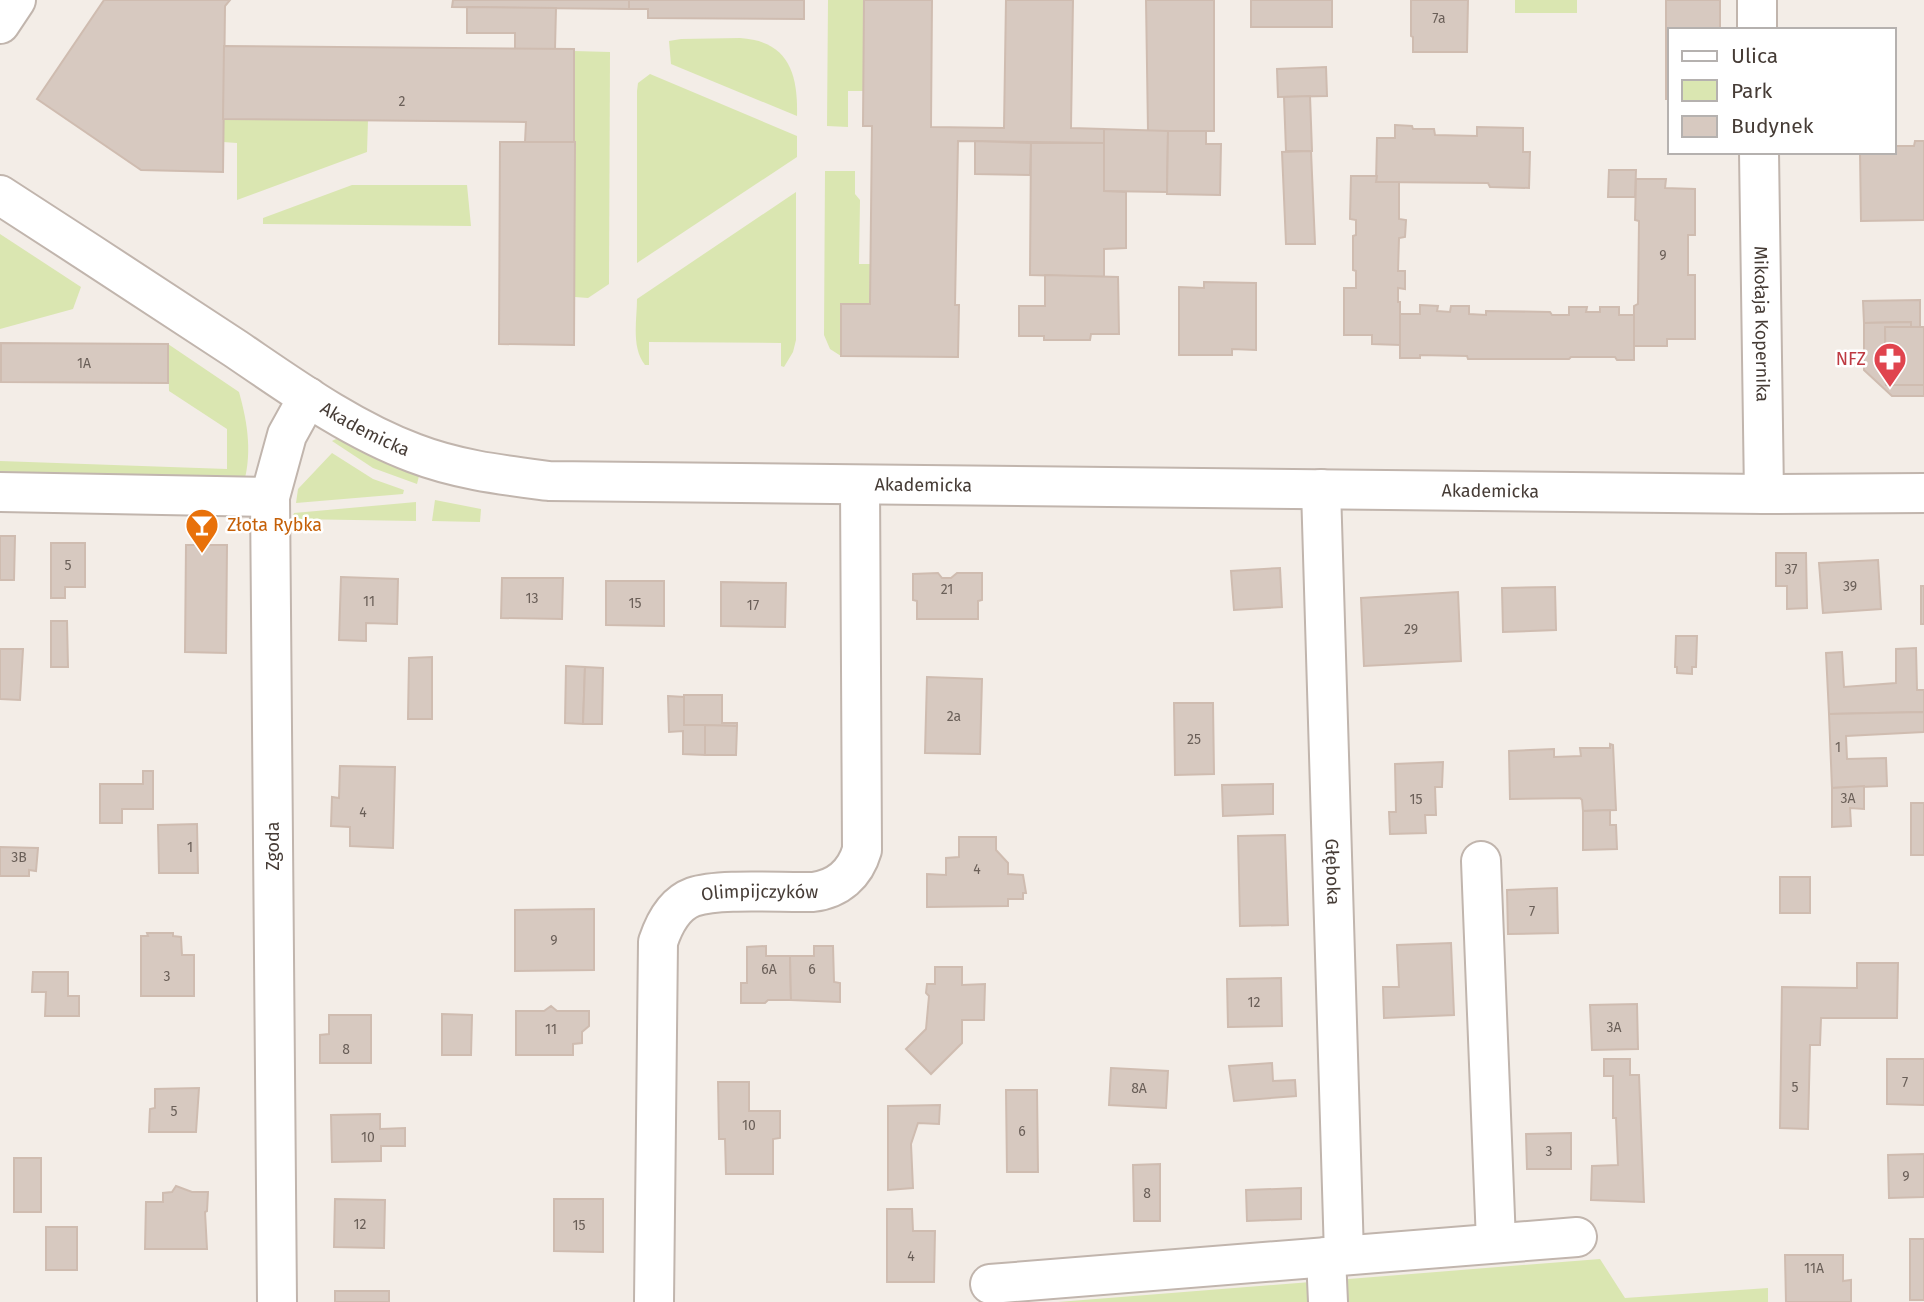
<svg xmlns="http://www.w3.org/2000/svg" width="1924" height="1302" font-family="'Fira Sans',sans-serif">
<style>
.green{fill:#dae6b1}
.building{fill:#d7c9c0;stroke:#cfbcb0;stroke-width:2}
.lines{fill:none;stroke-linecap:round;stroke-linejoin:round}
.minor-casing{stroke:#c1b5ad;stroke-width:42}
.minor{stroke:#fff;stroke-width:38}
.labels{text-anchor:middle;dominant-baseline:central;stroke-width:5;stroke-linejoin:round;paint-order:stroke}
.number-label{font-size:14px;fill:#6a5f58}
.street-label{font-size:18px;fill:#463c36;stroke:#fff}
.health-label{font-size:18px;fill:#be3a42;stroke:#fff;text-anchor:end}
.food-label{font-size:18px;fill:#c56008;stroke:#fff;text-anchor:start}
</style>
<rect width="100%" height="100%" fill="#f3ede7"/>
<g class="green">
<path d="M828,0h36l-1,91h-15v36l-21,-1z"/>
<rect x="1515" y="0" width="62" height="13"/>
<path d="M740,38c49,3 58,36 57,78l-126,-52 -2,-23 12,-2z"/>
<path d="M574,51l36,1 -1,232 -21,14 -13,-1z"/>
<path d="M650,74l147,62v21l-160,106v-172l1,-8z"/>
<path d="M223,119l145,1 -1,32 -130,48v-57l-14,-1z"/>
<path d="M825,171h30v23l5,6 -1,64h11v40h-29v52l-11,-7 -6,-14z"/>
<path d="M352,185h115l4,41 -208,-2v-6z"/>
<path d="M796,192v148l-3,12 -9,15 -3,-1v-23l-132,-1v23h-4c-14,-18 -8,-45 -8,-66z"/>
<path d="M0,234l81,53 -8,22 -73,20z"/>
<path d="M168,344l71,48c9,32 14,64 3,97l-242,-6v-22l227,8v-40l-58,-38z"/>
<path d="M336,439l7,1 73,31 3,5 -2,8 -44,-16 -41,-27z"/>
<path d="M332,453l41,26 31,11 -1,4 -107,9 2,-14z"/>
<path d="M435,500l46,9 -1,13 -48,-1z"/>
<path d="M416,502v19l-124,-2 2,-6z"/>
<path d="M1600,1259l25,39 143,-10v14h-710z"/>
</g>
<g class="building">
<path d="M104,0h126l-5,6 -2,166 -82,-2 -104,-71z"/>
<path d="M453,0h176v9l-177,-2z"/>
<path d="M629,0h175v19l-156,-1v-9h-19z"/>
<path d="M864,0h68l-1,127 73,1 2,-128h67l-2,128 33,1v14l-146,-2 -3,164h4l-1,52 -117,-1v-52h29l2,-178h-9z"/>
<path d="M1146,0h68v131h-66z"/>
<rect x="1251" y="0" width="81" height="27"/>
<path d="M1411,0h57l-1,52h-54v-15l-2,-1z"/>
<path d="M1666,0h54v30h-50v69h-4z"/>
<path d="M467,7l89,1 -1,41h-40v-16h-48z"/>
<path d="M224,46l350,3v93h-49l1,-20 -303,-3z"/>
<path d="M1326,67l1,29 -49,1 -1,-28z"/>
<path d="M1310,96l2,55h-26l-2,-54z"/>
<path d="M1395,125l17,1 1,3h21l1,6 42,1v-9l46,1v24h7l-1,36 -39,-1 -2,-4 -112,-1 1,-44h18z"/>
<path d="M1104,129l64,2 -1,61 -63,-1z"/>
<path d="M1168,131h38v13h15l-1,51 -53,-1z"/>
<path d="M975,141l56,2 -1,32 -55,-1z"/>
<path d="M1915,141h9v79l-63,1 -1,-69h34v-6h20z"/>
<path d="M500,142h75l-1,203 -75,-1z"/>
<path d="M1031,143h73v48l22,1v56l-22,1v28l-74,-2z"/>
<path d="M1311,151l4,93h-29l-4,-92z"/>
<path d="M1609,170h27l-1,27h-27z"/>
<path d="M1351,176h26l-1,6h23v37l7,1 -1,17 -6,1 -1,33h7v18l-7,-1v14h2v43l-28,-1v-9h-28v-47h12v-17l-3,-1v-34l3,-1v-15l-6,-1z"/>
<path d="M1636,179h30l-1,9 30,1v46h-7v40h7v64h-28v7h-33v-40l4,-2 1,-83 -4,-1z"/>
<path d="M1045,275l73,2 1,57h-28l-1,6h-46v-4h-25v-30h26z"/>
<path d="M1204,282l52,1v67l-24,-1v6h-53v-68l25,1z"/>
<path d="M1920,300v27h-9v-5l-47,1 -1,-22z"/>
<path d="M1420,305l18,1 -1,5 13,1 1,-6h18v8l17,1v-4l64,1 2,3h17v-8h18l-1,5h14v-5h19v8h15v45h-17l-2,-3h-44l-2,2h-101l-1,-3 -47,-1v3h-20v-44h20z"/>
<path d="M1911,322v5h-26l1,58h38v11h-32l-28,-26v-47z"/>
<path d="M1885,327h39v58h-38z"/>
<path d="M1,343l167,1v39l-167,-1z"/>
<path d="M0,536h15l-1,44h-14z"/>
<path d="M51,543h34v44h-20v11h-14z"/>
<path d="M186,545h41l-1,108 -41,-1z"/>
<path d="M1776,553h30l1,55 -20,1v-23h-11z"/>
<path d="M1878,560l3,49 -58,4 -4,-50z"/>
<path d="M1280,568l2,39 -48,3 -3,-39z"/>
<path d="M938,573l4,5h9l6,-5h25v27l-4,1v18h-61v-18l-4,-1v-26z"/>
<path d="M341,577l57,2 -1,45 -31,-1v18l-27,-1z"/>
<path d="M502,578h61l-1,41 -61,-1z"/>
<path d="M606,581h58v45l-58,-1z"/>
<path d="M721,582l65,1 -1,44 -64,-1z"/>
<rect x="1921" y="586" width="3" height="38"/>
<path d="M1555,587l1,43 -53,2 -1,-44z"/>
<path d="M1458,592l3,69 -97,5 -3,-68z"/>
<path d="M51,621h16l1,46h-17z"/>
<path d="M1676,636h21l-1,31h-4v7l-15,-1v-6h-2z"/>
<path d="M1916,648l1,42h7v22l-95,2 -3,-61 16,-1 2,35 52,-4v-34z"/>
<path d="M0,649h23l-3,51 -20,-1z"/>
<path d="M432,657v62h-24l1,-61z"/>
<path d="M566,666l19,1 -2,57 -18,-1z"/>
<path d="M585,667l18,1 -1,56h-19z"/>
<path d="M927,677l55,2 -2,75 -55,-1z"/>
<path d="M684,695h38v28h15v3l-53,-1z"/>
<path d="M668,696l16,1v28h21v30l-22,-1v-23l-14,1z"/>
<path d="M1174,703h39l1,71 -39,1z"/>
<path d="M1924,712v20l-78,4 1,23 39,-1 1,28 -55,2 -3,-74z"/>
<path d="M705,725l32,1 -1,29h-31z"/>
<path d="M1610,744l3,1 3,65 -33,1 -1,-11 -2,-2 -70,1 -1,-48 45,-2v8l27,-1 -1,-8h30z"/>
<path d="M1443,762l-1,25h-7l1,28h-11l1,18 -36,1 -1,-22h7l-1,-48z"/>
<path d="M340,766l55,1 -2,81 -43,-2v-19l-19,-1 1,-29 7,1z"/>
<path d="M143,771h10v38h-31v14h-22v-39h43z"/>
<path d="M1273,784v30l-50,2 -1,-31z"/>
<path d="M1864,786v23l-14,-1 1,18 -19,1v-39z"/>
<rect x="1911" y="803" width="13" height="52"/>
<path d="M1610,810v15h6l1,24 -34,1v-39z"/>
<path d="M197,824l1,49h-39l-1,-48z"/>
<path d="M1285,835l3,90 -48,1 -2,-90z"/>
<path d="M959,837h37v13l12,13v11l15,1 3,18h-3v6h-15v7l-81,1v-33l19,1v-17l13,-1z"/>
<path d="M0,847l38,1 -2,23 -7,-1v6h-29z"/>
<rect x="1780" y="877" width="30" height="36"/>
<path d="M1557,888l1,45 -50,1 -1,-44z"/>
<path d="M594,909v61l-79,1v-61z"/>
<path d="M147,933h26v3l8,1 1,18h12v41h-53v-60h7z"/>
<path d="M1451,943l3,72 -70,3 -1,-31h16l-2,-42z"/>
<path d="M766,946v10h24l1,44h-23l-3,3h-24v-20h6v-36z"/>
<path d="M814,946h19l1,36 6,1v19l-49,-2 -1,-44h24z"/>
<path d="M1857,963h41l-1,55h-76l-1,27h-10l-2,84 -28,-1 2,-141 75,1z"/>
<path d="M935,967h27v18l23,-1 -1,36h-22v23l-31,31 -25,-25 20,-20 3,-33 -3,-3 1,-9h8z"/>
<path d="M33,972h35v24h11v20h-34l1,-24h-14z"/>
<path d="M1281,978l1,48 -54,1 -1,-48z"/>
<path d="M1637,1004l1,45 -46,1 -2,-45z"/>
<path d="M551,1006l6,5h32v15l-7,6v11l-9,1v11h-57v-44h28z"/>
<path d="M442,1014l30,1 -1,40h-29z"/>
<path d="M329,1015h42v48h-51v-28l9,-1z"/>
<path d="M1604,1059h26v16h9l5,127 -53,-2 1,-34 26,-1 -2,-47h-3v-42h-9z"/>
<path d="M1887,1059h37v46l-37,-1z"/>
<path d="M1272,1063l1,18 22,-1 1,16 -62,5 -5,-35z"/>
<path d="M1111,1068l57,3 -2,37 -57,-3z"/>
<path d="M718,1082h31v29h31v27l-7,1v35h-47l-1,-35h-6z"/>
<path d="M199,1088l-3,44h-47l1,-23 5,-1v-19z"/>
<path d="M1006,1090h31l1,82h-31z"/>
<path d="M940,1105l-1,19 -21,-1 -7,21 2,44 -25,2v-84z"/>
<path d="M380,1114v15l25,-1v18h-24v15l-49,1 -1,-47z"/>
<path d="M1571,1133v36h-44l-1,-35z"/>
<path d="M1924,1154v43l-35,1 -1,-43z"/>
<rect x="14" y="1158" width="27" height="54"/>
<path d="M1160,1164v57h-26l-1,-56z"/>
<path d="M176,1186l16,6h16l-1,19 -2,1 2,37h-62l1,-47h17v-9l9,-1z"/>
<path d="M1301,1188v31l-54,2 -1,-31z"/>
<path d="M335,1199l50,1 -1,48 -50,-1z"/>
<path d="M554,1199h49v53l-49,-1z"/>
<path d="M887,1209h25l1,22h22l-1,51h-47z"/>
<rect x="46" y="1227" width="31" height="43"/>
<rect x="1910" y="1239" width="14" height="61"/>
<path d="M1785,1255h58v26l8,-1v22h-65z"/>
<rect x="335" y="1291" width="54" height="11"/>
</g>
<g class="lines">
<defs>
<g id="minor">
<path d="M1757,0v30"/>
<path d="M0,24l16,-24"/>
<path id="s1" d="M1759,152l5,342"/>
<path id="s2" d="M0,195c79,51 157,102 236,154 56,38 114,80 178,104 44,17 89,22 135,28l1215,13 160,-1"/>
<path id="s3" d="M1321,489l23,766"/>
<path d="M0,492l270,5"/>
<path d="M1481,861l15,381"/>
<path d="M1326,1257l2,45"/>
<path d="M990,1284l587,-47"/>
<path d="M277,1302l-7,-805 17,-62 21,-38"/>
<path id="s4" d="M654,1302l4,-360c6,-18 16,-38 35,-45 27,-9 90,-4 120,-5 25,-3 42,-18 49,-42l-2,-365"/>
</g>
</defs>
<use href="#minor" class="minor-casing"/>
<use href="#minor" class="minor"/>
</g>
<defs>
<symbol id="pharmacy-pin" viewBox="-11 -11 22 30"><path d="M0 17L-7.5 6A9.5 9.5 0 1 1 7.5 6Z" fill="#e0444e" stroke="#fff"/><path d="M-2-6h4v4h4v4h-4v4h-4v-4h-4v-4h4Z" fill="#fff"/></symbol>
<symbol id="bar-pin" viewBox="-11 -11 22 30"><path d="M0 17L-7.5 6A9.5 9.5 0 1 1 7.5 6Z" fill="#e8710a" stroke="#fff"/><path d="M-6-5H6L.8 .8V4.5H3.5V6h-7V4.5H-.8V.8Z" fill="#fff"/></symbol>
</defs>
<g fill-rule="evenodd">
<use href="#pharmacy-pin" x="1871" y="340" width="38" height="52"/>
<use href="#bar-pin" x="183" y="506" width="38" height="52"/>
</g>
<g class="labels">
<g class="number-label">
<text x="1439" y="18">7a</text>
<text x="402" y="101">2</text>
<text x="1663" y="255">9</text>
<text x="84" y="363">1A</text>
<text x="68" y="565">5</text>
<text x="1791" y="569">37</text>
<text x="1850" y="586">39</text>
<text x="947" y="589">21</text>
<text x="532" y="598">13</text>
<text x="369" y="601">11</text>
<text x="635" y="603">15</text>
<text x="753" y="605">17</text>
<text x="1411" y="629">29</text>
<text x="954" y="716">2a</text>
<text x="1194" y="739">25</text>
<text x="1838" y="747">1</text>
<text x="1848" y="798">3A</text>
<text x="1416" y="799">15</text>
<text x="363" y="812">4</text>
<text x="190" y="847">1</text>
<text x="19" y="857">3B</text>
<text x="977" y="869">4</text>
<text x="1532" y="911">7</text>
<text x="554" y="940">9</text>
<text x="769" y="969">6A</text>
<text x="812" y="969">6</text>
<text x="167" y="976">3</text>
<text x="1254" y="1002">12</text>
<text x="1614" y="1027">3A</text>
<text x="551" y="1029">11</text>
<text x="346" y="1049">8</text>
<text x="1905" y="1082">7</text>
<text x="1795" y="1087">5</text>
<text x="1139" y="1088">8A</text>
<text x="174" y="1111">5</text>
<text x="749" y="1125">10</text>
<text x="1022" y="1131">6</text>
<text x="368" y="1137">10</text>
<text x="1549" y="1151">3</text>
<text x="1906" y="1176">9</text>
<text x="1147" y="1193">8</text>
<text x="360" y="1224">12</text>
<text x="579" y="1225">15</text>
<text x="911" y="1256">4</text>
<text x="1814" y="1268">11A</text>
</g>
<g class="street-label">
<text stroke="none"><textPath href="#s1" startOffset="172">Mikołaja Kopernika</textPath></text>
<text stroke="none"><textPath href="#s2" startOffset="434">Akademicka</textPath></text>
<text stroke="none"><textPath href="#s2" startOffset="1001">Akademicka</textPath></text>
<text stroke="none"><textPath href="#s2" startOffset="1568">Akademicka</textPath></text>
<text transform="translate(273 846) rotate(-90)">Zgoda</text>
<text stroke="none"><textPath href="#s3" startOffset="383">Głęboka</textPath></text>
<text stroke="none"><textPath href="#s4" startOffset="486">Olimpijczyków</textPath></text>
</g>
<g class="health-label">
<text x="1866" y="359">NFZ</text>
</g>
<g class="food-label">
<text x="227" y="525">Złota Rybka</text>
</g>
</g>
<rect x="1668" y="28" width="228" height="126" fill="#ffffff" stroke="#b5b1af" stroke-width="2"/>
<rect x="1682" y="51" width="35" height="10" fill="#ffffff" stroke="#b5b1af" stroke-width="2"/>
<text x="1731" y="63" font-size="21" fill="#463c36">Ulica</text>
<rect x="1682" y="80" width="35" height="21" fill="#dae6b1" stroke="#b5b1af" stroke-width="2"/>
<text x="1731" y="98" font-size="21" fill="#463c36">Park</text>
<rect x="1682" y="116" width="35" height="21" fill="#d7c9c0" stroke="#b5b1af" stroke-width="2"/>
<text x="1731" y="133" font-size="21" fill="#463c36">Budynek</text>
</svg>
